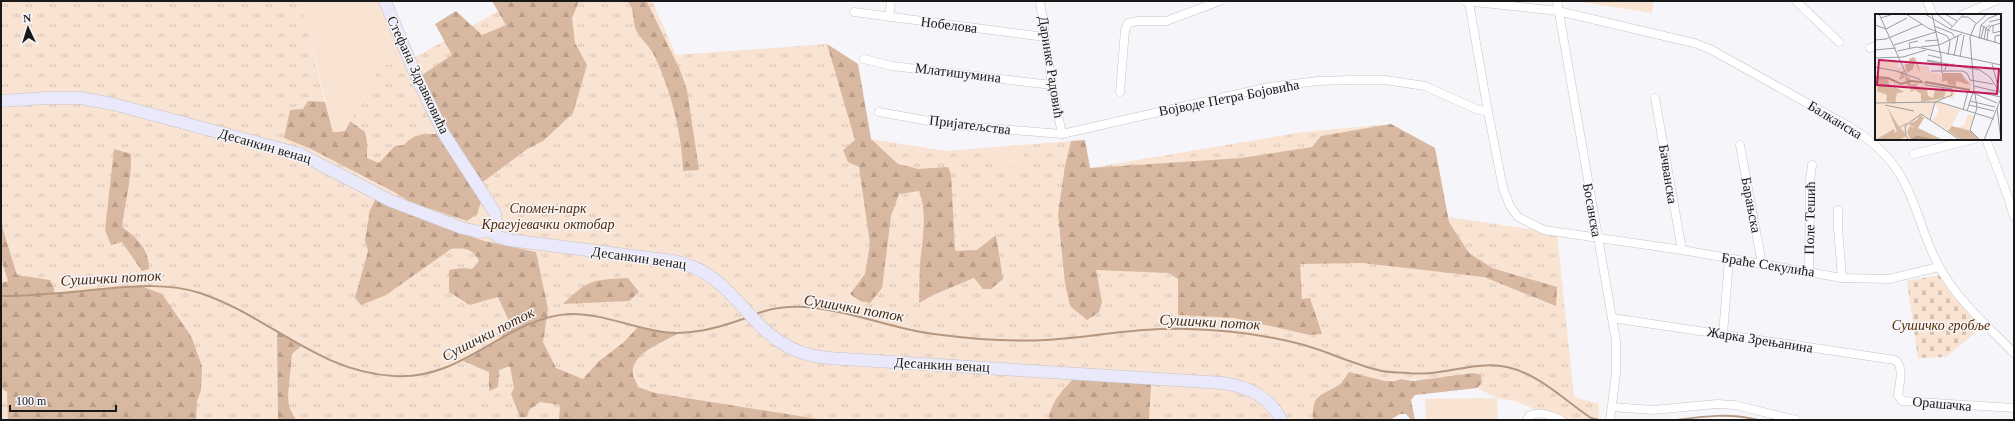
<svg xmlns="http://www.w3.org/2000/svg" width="2015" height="421" font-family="Georgia,serif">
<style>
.grass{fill:url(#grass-tufts)}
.forest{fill:url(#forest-firs)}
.cemetery{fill:url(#cemetery-stones)}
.pitch{fill:#f9e3d2}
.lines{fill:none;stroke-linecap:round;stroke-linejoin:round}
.stream{stroke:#b69880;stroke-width:2}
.street-casing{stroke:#c5c5c9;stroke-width:9}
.secondary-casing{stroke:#c5c5c9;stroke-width:13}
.street{stroke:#fff;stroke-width:8}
.secondary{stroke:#eae8fb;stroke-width:12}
.labels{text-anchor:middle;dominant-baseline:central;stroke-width:3;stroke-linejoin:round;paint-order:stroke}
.street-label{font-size:14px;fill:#181819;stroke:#f6f6fa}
.park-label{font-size:14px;font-style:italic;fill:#542b00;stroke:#f6f6fa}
.water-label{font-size:15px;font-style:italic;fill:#4a2a0c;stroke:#f6f6fa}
.inset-river{fill:none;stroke:#b69880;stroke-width:2}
.inset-road{fill:none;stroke:#9d9da0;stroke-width:1}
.view{fill:#c2185b;fill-opacity:0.15;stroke:#c2185b;stroke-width:2}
.inset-edge{fill:none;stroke:#181819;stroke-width:2}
</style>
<defs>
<pattern id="grass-tufts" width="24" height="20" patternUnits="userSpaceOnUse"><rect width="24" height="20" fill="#f9e3d2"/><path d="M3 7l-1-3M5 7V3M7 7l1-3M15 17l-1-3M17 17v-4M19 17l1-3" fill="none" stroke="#d5c2b4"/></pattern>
<pattern id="forest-firs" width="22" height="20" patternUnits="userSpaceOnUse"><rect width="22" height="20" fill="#d8b8a0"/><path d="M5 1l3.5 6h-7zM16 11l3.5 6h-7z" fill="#b99d89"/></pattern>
<pattern id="cemetery-stones" width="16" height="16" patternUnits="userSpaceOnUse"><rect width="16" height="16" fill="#f9e3d2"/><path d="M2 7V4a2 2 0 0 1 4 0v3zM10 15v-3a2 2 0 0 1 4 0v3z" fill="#d5c2b4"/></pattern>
</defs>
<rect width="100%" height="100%" fill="#f6f6fa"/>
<path class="grass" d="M1,1h300l31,131 13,-1 35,-65 26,-4 111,-61h135l24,54 151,-11 31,20 13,75 74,12 140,-11 5,28 213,-36 88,-8 44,24 13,69 109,16 17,164 25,7 -1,16h-37l-46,-19 -18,-3 -20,-10 5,-5 -81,-4 -16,2 -28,-7 -30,46h-1326z"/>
<g class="forest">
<path d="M492,1h87l-7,17 3,25 12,22 -14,48 -30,28 -16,8 -44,33 -32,-47 -29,-60 30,-20 -17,-31 21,-13 26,24 24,-10z"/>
<path d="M627,1h19l2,3 32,66 7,20 12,80 -16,1c-1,-38 -12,-79 -28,-114 -4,-10 -14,-17 -19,-27 -4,-10 -1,-22 -9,-29z"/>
<path d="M827,44l31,20 13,75 27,25 20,5 30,-2 3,7 4,77 22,-1 19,-15 7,44 -12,10h-8l-9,-11 -41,17 -14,8c1,-13 0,-25 1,-38 2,-25 8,-50 -1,-74l-20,3 -8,22 -9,72 -12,15 -10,-2 -10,-7 15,-20 5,-30 -11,-77 -11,-5 -5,-12 12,-10z"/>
<path d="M308,101l17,1 8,30 12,-1 5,-10 15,11 2,10v16l12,5 16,-17 9,-1c11,-12 19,-11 34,-11l43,68 -4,12 -10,7 -57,-19 -14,-9 -85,-44 -27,-11 6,-28 13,-1z"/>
<path d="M1391,124l44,24 14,74 20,31 23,15 65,19 -1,19 -72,-29 -121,-14 -63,1 2,35 8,-1 12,36 -12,1 -75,-17 -57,-3v-36l-9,-6 -73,-3 6,32 -3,10 -12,8 -17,-14 -5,-23 -7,-69 7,-48 6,-25 14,-1 5,28 152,-10 70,-11 9,-11z"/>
<path d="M114,149l17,5c1,24 -6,49 -9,73 15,11 27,22 27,42l-7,2 -20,-29 -11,3 -6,-15z"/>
<path d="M376,198l69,30 39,13 52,11 12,57 -5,33 13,26 27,11 16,-18 24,-18 15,-16 21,5h21c-15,10 -51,21 -47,43 1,4 4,8 5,12l17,6 169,27h-265l1,-15 -20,-3 -11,8 -2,7h-7l-9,-23 3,-6 -4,-22 -11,4 -1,17 -9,4v-19l-26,-11 37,-21 9,-19 -11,-24 -28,8 -21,-13v-22l13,-2 10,1 7,-8c-6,-13 -15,-13 -28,-12l-65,46 -25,10 -6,-7 13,-47 -3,-11 5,-30z"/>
<path d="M1,223l16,52 33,5 4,8v5l87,-7 21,8 29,42 11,30 -1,24 -4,11 -1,19h-188l-1,-28 -6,-4v-105l7,-2 -7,-23z"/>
<path d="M628,278l11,14 -10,9 -66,3c26,-25 29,-24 65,-26z"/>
<path d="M277,332l24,14 -9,8 -4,41 1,12 7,13h-18z"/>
<path d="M1349,372l36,9h9l7,-2 12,2 61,-8 7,2 1,8 -5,5 -62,7 -4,5 4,20h-4l-5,-6h-6l-10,6h-77c-1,-27 7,-23 26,-35 4,-3 7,-9 10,-13z"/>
<path d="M1078,373l70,9 3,3 -2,35h-100c2,-21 16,-31 29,-47z"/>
</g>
<path class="cemetery" d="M1939,275l13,20 30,32 -36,30 -28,1 -11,-77z"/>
<g class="pitch">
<path d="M301,1h78l27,61 -26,4 -35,65 -12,1z"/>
<path d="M1575,1h79l-2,12z"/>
<path d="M1022,145l3,20 -32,4 -2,-20z"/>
<path d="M1497,398l1,22h-72l-1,-21z"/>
</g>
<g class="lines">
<g class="stream">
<path d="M1,296c34,0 68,-4 102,-7 32,-3 66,-6 97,4 69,23 118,79 194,83 69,5 111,-58 175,-62 30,-1 59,12 88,17 30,6 61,-3 89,-13"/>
<path d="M756,314c57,-22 120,13 178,20 37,5 75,8 112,6 48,-3 95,-13 143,-11 39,1 78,6 115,16 25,7 49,19 74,25 10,3 20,2 30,3 33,4 66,-13 99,-6 32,7 57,33 84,51l8,2"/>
<path d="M1677,420c27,-4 54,-7 81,0"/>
</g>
<defs>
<g id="street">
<path d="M1040,1l12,84 10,49"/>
<path d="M1465,1l93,10 136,32 16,6 140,78c18,11 35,25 47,43 20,30 25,67 43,98 18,33 48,58 74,85"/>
<path d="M1557,1l59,340v32l-6,47"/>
<path d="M1796,1l43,41"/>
<path d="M1927,1l6,14"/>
<path d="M1469,2l19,110"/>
<path d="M854,12l191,25"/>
<path d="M1962,15l33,-14"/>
<path d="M889,17l2,-16"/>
<path d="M1870,48l6,-2"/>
<path d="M864,59l28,7 160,19"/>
<path d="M1120,92l5,-62 3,-7 10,-2h28l54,-20"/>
<path d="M1655,98l27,152"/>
<path d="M879,112l72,13 111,9 207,-47 49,-6 34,-1h33l40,6 51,23 12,3 15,76 7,18 8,11 26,13 138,20 160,28 47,1 50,-12"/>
<path d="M1986,139l22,58 6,20"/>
<path d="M1740,145l22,119"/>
<path d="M1914,154l60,-15"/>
<path d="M1838,210v18l4,50"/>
<path d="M1809,272l1,-91 2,-16"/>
<path d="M1612,318l283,42c10,8 4,24 3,35l4,6 112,7"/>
<path d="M1723,334l6,-75"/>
<path d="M1612,407l41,3 64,-6 18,1 61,15"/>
<path d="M1527,420l2,-4c11,-6 22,0 32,4"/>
</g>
<g id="secondary">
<path d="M1,101l45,-3h34l33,6 187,50 91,47 71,27 18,4 10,-2 4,-3 2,-5 -1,-9 -51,-79 -27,-56 -32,-77"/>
<path d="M490,230l9,7 10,3 164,21c58,11 69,60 114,85 18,10 37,12 57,13l379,24c25,4 46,13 58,37"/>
</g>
</defs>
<use href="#street" class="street-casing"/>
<use href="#secondary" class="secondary-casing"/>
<use href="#street" class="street"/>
<use href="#secondary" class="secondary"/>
</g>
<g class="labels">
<g class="street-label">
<text transform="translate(949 25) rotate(7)">Нобелова</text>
<text transform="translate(1051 67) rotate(81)">Даринке Радовић</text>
<text transform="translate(958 73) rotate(7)">Млатишумина</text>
<text transform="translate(418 75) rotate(65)">Стефана Здравковића</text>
<text transform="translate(1229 98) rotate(-11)">Војводе Петра Бојовића</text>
<text transform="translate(1835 120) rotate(31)">Балканска</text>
<text transform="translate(970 125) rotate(7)">Пријатељства</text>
<text transform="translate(265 146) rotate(16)">Десанкин венац</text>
<text transform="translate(1668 174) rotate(81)">Бачванска</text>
<text transform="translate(1751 205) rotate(79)">Барањска</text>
<text transform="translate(1592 210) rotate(80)">Босанска</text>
<text transform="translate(1810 218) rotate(-89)">Поле Тешић</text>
<text transform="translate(639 258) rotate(8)">Десанкин венац</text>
<text transform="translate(1768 265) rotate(9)">Браће Секулића</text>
<text transform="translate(1760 340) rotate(9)">Жарка Зрењанина</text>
<text transform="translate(942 365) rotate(3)">Десанкин венац</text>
<text transform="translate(1942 404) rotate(5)">Орашачка</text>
</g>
<g class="park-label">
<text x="548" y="208">Спомен-парк<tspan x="548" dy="16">Крагујевачки октобар</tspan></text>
<text x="1941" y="325">Сушичко гробље</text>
</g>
<g class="water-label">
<text transform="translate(111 278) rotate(-3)">Сушички поток</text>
<text transform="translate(854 308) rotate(10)">Сушички поток</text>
<text transform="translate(1210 322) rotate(3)">Сушички поток</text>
<text transform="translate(488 334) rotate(-27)">Сушички поток</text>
</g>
</g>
<g transform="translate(1875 14)">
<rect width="126" height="126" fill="#f6f6fa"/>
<path d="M41,43l3,9h9l2,6 13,3 18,-2 3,6 7,2 1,12 -14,-5 -5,12 -5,-3 -13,4 25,9 -8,15 4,3 8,-3 4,-11 7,2 -6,13 10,11h-17l-30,-20 7,-9 -4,-8 -6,16 -5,-3 -7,14 17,10h-59v-78l22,-1 1,8z" fill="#f9e3d2"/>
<path d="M39,43l5,10 1,6 -5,-12 -2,8 -6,4 -2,-9h4v-5zM2,53l2,10 9,1 1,8 5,2v-7l1,6 9,5 -7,1 -2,11 -9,-3 1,-6 -10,-4 1,-7 -3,-2v-6l3,1zM22,54l4,4 4,-2 -2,5 7,3 1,7 7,-2 -2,3 11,3 1,7 5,2 2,-8 4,1 3,-4 4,2 -2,9 -23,4v-8l-6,-4 -5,2 1,-5 -6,-3 3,-2 -3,-2 1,-3 -7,3 2,-6zM67,59h19l9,12 -14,-4v5l-8,-2 -1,-3h-4l-1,3zM12,93l12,20 7,-4h2l-8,5 5,5v4l-7,3h-23l19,-11 1,4 2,-2zM45,101l9,6 -5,-3 -6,10 25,12h-32l-4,-8 3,-6 5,2 -6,-4 8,-4zM77,112l19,5 8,9h-17l-14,-9z" fill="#d8b8a0"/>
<path d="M0,77l12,4 -3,9 -9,-1z" fill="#f9e3d2"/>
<path d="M62.5 101a5.5 5.5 0 1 1 11 0a5.5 5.5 0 1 1-11 0Z" fill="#f9e3d2"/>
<path class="inset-river" d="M0,63l13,1 13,6 9,-3 12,1M50,68l45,8M36,126l7,-3 14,3"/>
<path class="inset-road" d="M4,0l28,62M31,0l22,14 19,8 3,5 -2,14M50,0l25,15 51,15M57,0l9,42 1,17M62,0l15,12M70,0l12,7M87,3h6l9,7M6,4l12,-4M114,8l12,-3M0,11l11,4 21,-11M106,11l7,5 -1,11M59,12l18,7 3,5M118,12v7l8,-2M75,15l14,-15M115,17l-2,-1 3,-4 10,-3M104,25l2,-14 8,-7 8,-3M106,25l3,-13M0,26l11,-1 36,-15M109,26l2,-12 4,-3M50,27l14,-1M120,29v-7l6,-1M19,31l42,-13M46,33l18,-2 23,-11M35,34l-1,-5 9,-2M0,36l21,-2M22,37l20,-4 84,18M53,41l13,3M79,42l4,-20M85,43l4,-22M0,44l28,-1 23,-7M52,46l53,10 10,7 11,17M52,47l14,3M117,50l7,26M0,53l21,4 23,8 7,6 26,4v6l-17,7 -5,18M70,56l1,-4 8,-2M56,57h31l5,2 3,7 23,4M99,72l25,6M98,77l28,6M100,80l2,14 -7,22 10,10M95,87l25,6M0,89l64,-1 55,17M10,91l29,6M94,91l25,6M122,94l4,32M88,96l5,-19 29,12M92,97l7,-22 -4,-52 5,-12 12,-11M34,126l-3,-4 -1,-10 16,-12 39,26M109,126l17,-42"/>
<path class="view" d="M4,46l120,9 -2,25 -120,-9z"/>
<rect width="126" height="126" class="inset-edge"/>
</g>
<rect width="2015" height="421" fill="none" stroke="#181819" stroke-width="4"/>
<g transform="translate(28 28) rotate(356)" stroke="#f6f6fa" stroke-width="3" paint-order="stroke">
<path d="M0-3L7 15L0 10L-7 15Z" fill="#181819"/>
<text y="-6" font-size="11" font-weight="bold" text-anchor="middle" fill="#181819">N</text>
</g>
<path d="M10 405v6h106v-6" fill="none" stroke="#181819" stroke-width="2"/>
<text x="16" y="405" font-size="12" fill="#181819" stroke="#f6f6fa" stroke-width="3" paint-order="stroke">100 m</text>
</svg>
